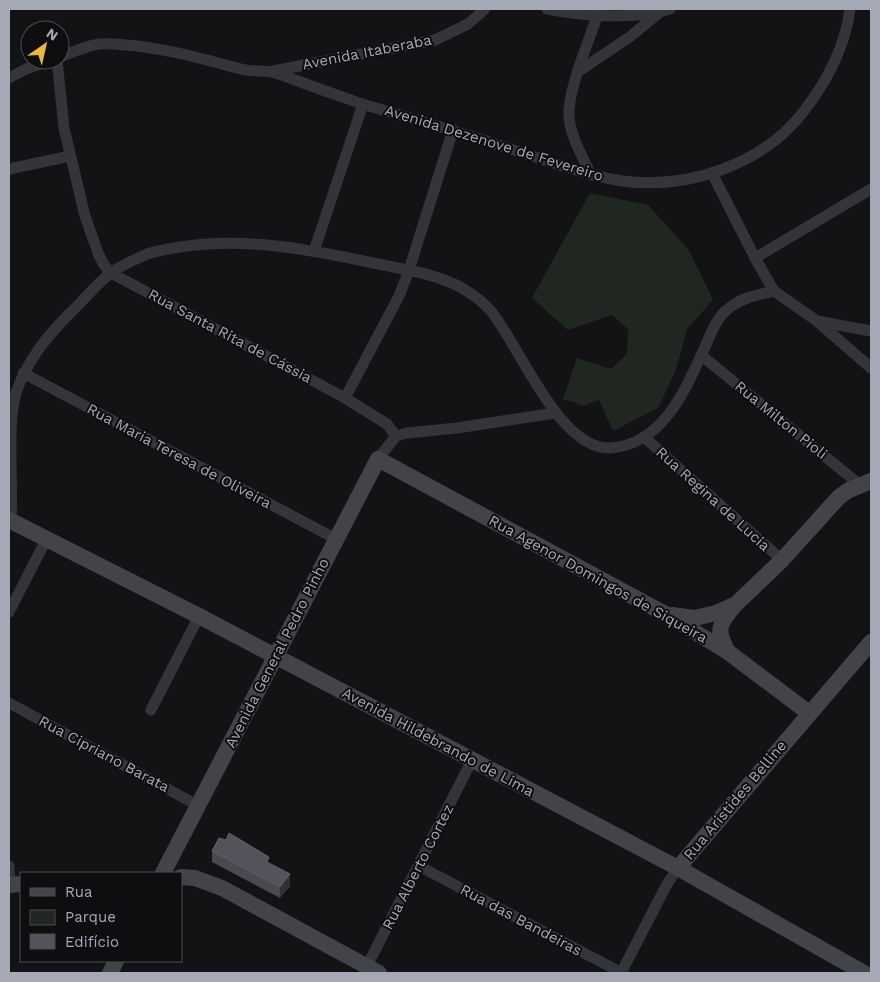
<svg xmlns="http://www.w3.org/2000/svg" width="880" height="982" font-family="'Work Sans',sans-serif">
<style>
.green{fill:#202721}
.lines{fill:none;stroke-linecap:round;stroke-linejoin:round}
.street{stroke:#34353a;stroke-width:11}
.secondary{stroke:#424449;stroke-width:16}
.wall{fill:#494a50}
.shaded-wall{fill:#2f3034}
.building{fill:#53545b;stroke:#606269}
.labels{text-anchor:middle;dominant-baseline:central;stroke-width:4;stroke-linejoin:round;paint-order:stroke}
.street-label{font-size:15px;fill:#a5a9b5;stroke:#0e0e10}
</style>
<rect width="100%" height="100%" fill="#131315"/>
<path class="green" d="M590,193l58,12 41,45 24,50 -26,29 -11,41 -18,38 -45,23 -14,-31 -15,6 -21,-7 14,-41 34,11 16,-15 1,-25 -16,-14 -44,15 -36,-32z"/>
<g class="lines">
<g class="street">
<path d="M547,9c36,7 87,11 123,0"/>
<path d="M60,57c12,-5 26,-11 39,-13 9,-1 18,0 27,1 39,3 76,14 115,24 10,3 21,1 31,3 9,2 17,6 26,9 21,8 42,15 64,23 30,9 61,17 91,27 32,9 63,20 95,30 25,8 49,16 74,20 66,9 142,-17 182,-70 24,-31 41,-64 46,-102"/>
<path d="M57,60l7,68 21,88 13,37 6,12 7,8 234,125 42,26 9,12"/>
<path d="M273,71l162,-31 33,-16 17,-15"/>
<path d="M579,71l52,-35 29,-24"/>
<path d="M9,78l17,-9 25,-9"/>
<path d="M9,169l61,-13"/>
<path d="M712,173l43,85 19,33"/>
<path d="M591,175c-9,-19 -20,-38 -22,-58 -2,-26 20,-76 28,-101"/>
<path d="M314,251l49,-147"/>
<path d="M755,258l116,-69"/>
<path d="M818,322l53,46"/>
<path d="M701,355l159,130"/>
<path d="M23,373l313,166"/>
<path d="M345,398l54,-102 10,-26 44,-140"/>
<path d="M396,436l11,-3 50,-5 98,-15"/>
<path d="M644,437l138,123"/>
<path d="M378,459l18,-23"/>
<path d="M11,521c2,-35 -2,-71 1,-106 1,-8 2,-15 4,-22 11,-33 32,-58 56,-82 13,-12 26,-29 40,-39 10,-7 24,-13 35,-18 8,-3 18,-4 27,-6 67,-12 134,1 199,15 25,5 52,9 76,19 14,5 31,17 41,28 29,34 69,141 121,138 53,-4 75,-60 94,-101 6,-13 11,-29 23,-38 12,-11 30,-14 46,-18l43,30 54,10"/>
<path d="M9,612l37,-72"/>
<path d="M9,703l190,103"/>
<path d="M151,710l48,-94"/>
<path d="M9,866l1,19"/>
<path d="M419,866l203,107"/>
<path d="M364,972l108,-212"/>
<path d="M621,973l46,-89 11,-16"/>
</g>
<g class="secondary">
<path d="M9,520l190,96 479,252 186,105"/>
<path d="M672,615l23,3 21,-5 20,-9 46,-44 57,-63 10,-7 22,-9"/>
<path d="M728,652c-12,-22 -10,-27 6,-46"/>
<path d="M678,868l193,-226"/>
<path d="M163,873l215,-414 289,156 61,37 81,61"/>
<path d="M181,877l14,1 27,10 157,85"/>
<path d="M9,885l12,-1"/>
<path d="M110,973l6,-12"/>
</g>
</g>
<path class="wall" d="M212,851l78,35 -10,12 -68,-36z"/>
<path class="shaded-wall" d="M290,874v12l-10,12v-11z"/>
<path class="building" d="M229,833l40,24 -2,5 23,12 -10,13 -68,-36 7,-13 7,2z"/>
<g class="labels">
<g class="street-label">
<text transform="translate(367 52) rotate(-11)">Avenida Itaberaba</text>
<text transform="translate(494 143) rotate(17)">Avenida Dezenove de Fevereiro</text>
<text transform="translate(230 336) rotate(28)">Rua Santa Rita de Cássia</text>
<text transform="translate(781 420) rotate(39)">Rua Milton Pioli</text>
<text transform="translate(179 456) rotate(28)">Rua Maria Teresa de Oliveira</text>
<text transform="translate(713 499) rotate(42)">Rua Regina de Lucia</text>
<text transform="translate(598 579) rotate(29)">Rua Agenor Domingos de Siqueira</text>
<text transform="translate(277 653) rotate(-63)">Avenida General Pedro Pinho</text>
<text transform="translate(438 742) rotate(28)">Avenida Hildebrando de Lima</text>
<text transform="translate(104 754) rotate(28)">Rua Cipriano Barata</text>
<text transform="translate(735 800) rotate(-50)">Rua Aristides Belline</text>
<text transform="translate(418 867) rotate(-63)">Rua Alberto Cortez</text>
<text transform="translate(521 920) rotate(28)">Rua das Bandeiras</text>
</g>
</g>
<rect width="880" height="982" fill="none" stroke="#a5a9b5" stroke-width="20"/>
<rect x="20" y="872" width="162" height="90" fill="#0e0e10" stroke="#4a4c52"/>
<rect x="30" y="888" width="25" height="8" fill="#424449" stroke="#4a4c52"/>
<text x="65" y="897" font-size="15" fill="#a5a9b5">Rua</text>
<rect x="30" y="910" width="25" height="15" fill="#202721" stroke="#4a4c52"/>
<text x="65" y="922" font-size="15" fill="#a5a9b5">Parque</text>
<rect x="30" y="934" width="25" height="15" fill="#53545b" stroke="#4a4c52"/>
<text x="65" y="947" font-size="15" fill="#a5a9b5">Edifício</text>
<g transform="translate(45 45) rotate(34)"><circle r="24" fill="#0e0e10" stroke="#4a4c52"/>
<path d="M0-4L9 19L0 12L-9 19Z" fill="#e9b937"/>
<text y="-8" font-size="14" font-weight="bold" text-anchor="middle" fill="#a5a9b5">N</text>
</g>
</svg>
